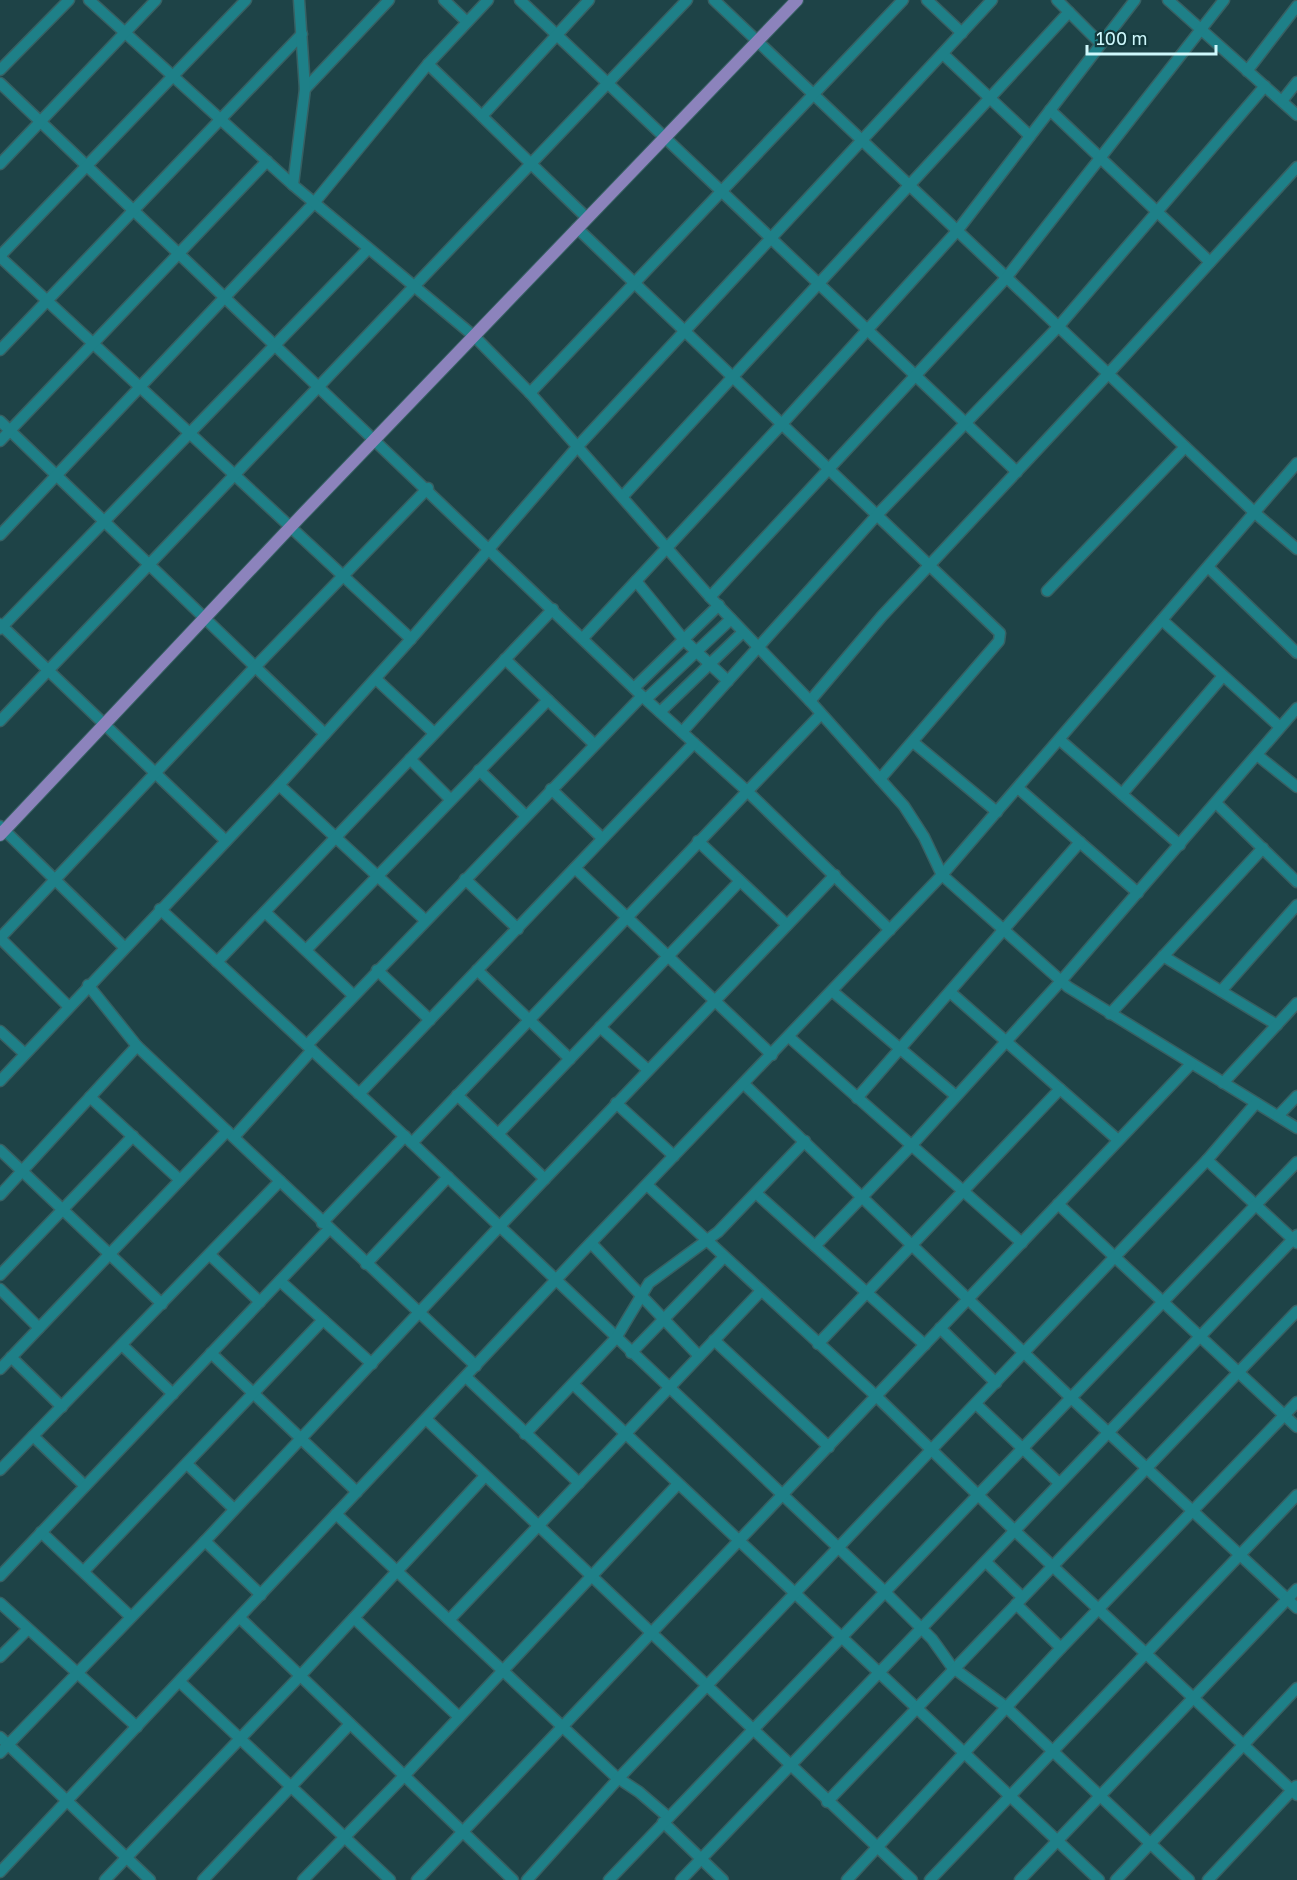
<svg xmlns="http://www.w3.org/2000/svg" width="1297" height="1880" font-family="'Golos Text',sans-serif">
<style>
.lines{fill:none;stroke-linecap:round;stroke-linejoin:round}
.minor-casing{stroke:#376063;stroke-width:13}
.major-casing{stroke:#376063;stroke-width:14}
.minor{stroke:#1e8088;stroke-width:10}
.major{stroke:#8c83bc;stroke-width:12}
</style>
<rect width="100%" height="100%" fill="#1e4347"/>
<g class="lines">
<defs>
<g id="minor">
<path d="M89,0l204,185"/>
<path d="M444,0l23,22"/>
<path d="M520,0l497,472"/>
<path d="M714,0l541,513 42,36"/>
<path d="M927,0l35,33"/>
<path d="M1057,0l44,44"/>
<path d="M1168,0l129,115"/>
<path d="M943,54l87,82"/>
<path d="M428,64l159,154"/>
<path d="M0,70l69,-70"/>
<path d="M1247,71l50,-65"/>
<path d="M0,83l642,613 105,95 143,139"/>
<path d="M305,89l84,-89"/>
<path d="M1282,101l15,-19"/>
<path d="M1050,110l160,152"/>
<path d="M482,116l107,-116"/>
<path d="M0,164l156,-164"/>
<path d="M577,228l423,405 -1,8 -119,138"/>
<path d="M0,256l246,-256"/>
<path d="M0,257l411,382"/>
<path d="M0,350l302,-316"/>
<path d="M530,393l373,-393"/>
<path d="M0,421l325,313"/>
<path d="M0,441l267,-280"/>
<path d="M1297,463l-355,412 126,112 229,141"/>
<path d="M623,496l446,-484"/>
<path d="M0,535l314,-332 114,-139 60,-64"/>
<path d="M1208,567l89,86"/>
<path d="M636,581l48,59 44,41"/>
<path d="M1047,591l138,-144"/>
<path d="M710,597l296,-319 218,-278"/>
<path d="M1162,620l118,107"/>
<path d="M0,624l226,217"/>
<path d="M0,629l368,-380"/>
<path d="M583,638l198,-213 176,-194 178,-231"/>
<path d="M505,659l89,85"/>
<path d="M376,679l58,54"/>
<path d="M634,688l85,-83"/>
<path d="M646,699l85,-80"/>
<path d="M810,701l72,-85 226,-242 189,-207"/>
<path d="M660,712l83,-80"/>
<path d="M0,721l687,-721"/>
<path d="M682,732l195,-217 181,-188 207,-241"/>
<path d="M1060,740l120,105"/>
<path d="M913,742l84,70"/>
<path d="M1257,755l40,32"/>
<path d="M410,759l40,40"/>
<path d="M479,770l47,46"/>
<path d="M279,785l146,135"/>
<path d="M1018,788l120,105"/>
<path d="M551,789l51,49"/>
<path d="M1122,794l101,-118"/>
<path d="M1216,803l81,79"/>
<path d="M0,826l124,121"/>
<path d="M698,841l89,84"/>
<path d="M575,868l197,187"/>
<path d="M465,879l53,50"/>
<path d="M160,909l252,234 473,449 47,47 20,28 54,40 183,173"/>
<path d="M265,912l88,83"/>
<path d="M0,938l256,-272 172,-178"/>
<path d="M0,938l68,68"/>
<path d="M306,950l242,-250"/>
<path d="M1163,956l114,69"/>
<path d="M217,962l336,-353"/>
<path d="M377,970l53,50"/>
<path d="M477,970l93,89"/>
<path d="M88,985l49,61 339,320"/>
<path d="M832,991l124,105"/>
<path d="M1221,991l76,-86"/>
<path d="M950,992l168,148"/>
<path d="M1110,1014l153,-166"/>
<path d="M600,1027l48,43"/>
<path d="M0,1031l25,23"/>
<path d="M789,1037l233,206"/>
<path d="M307,1045l335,-349"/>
<path d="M0,1081l279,-296 132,-146 167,-193 414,-446"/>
<path d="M1223,1083l74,-80"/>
<path d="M744,1084l326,313 227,211"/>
<path d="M359,1094l335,-351"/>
<path d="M457,1095l88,84"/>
<path d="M90,1097l90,83"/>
<path d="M857,1098l223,-256"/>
<path d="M616,1103l58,53"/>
<path d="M1278,1116l19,-20"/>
<path d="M498,1134l242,-253"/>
<path d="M234,1137l78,-87"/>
<path d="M412,1143l409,-429"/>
<path d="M0,1150l162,154"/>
<path d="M1207,1160l90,83"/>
<path d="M647,1185l229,211 139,135 282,264"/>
<path d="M757,1194l168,151"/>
<path d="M0,1195l137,-149"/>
<path d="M1058,1204l239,223"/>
<path d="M322,1223l83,-87"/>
<path d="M591,1243l108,113"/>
<path d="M815,1246l97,-101 149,-164 236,-273"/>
<path d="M210,1255l50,47"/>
<path d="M366,1264l82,-87"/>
<path d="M0,1275l133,-139"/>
<path d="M280,1281l92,83"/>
<path d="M0,1289l39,39"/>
<path d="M940,1328l56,55"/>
<path d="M714,1340l115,107"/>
<path d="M818,1344l242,-255"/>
<path d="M122,1345l51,49"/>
<path d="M211,1353l146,139"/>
<path d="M631,1353l92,-95"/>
<path d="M11,1357l51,50"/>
<path d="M0,1369l227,-238"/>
<path d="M466,1377l113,106"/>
<path d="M573,1384l526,496"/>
<path d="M976,1404l83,79"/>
<path d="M426,1419l486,461"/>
<path d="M525,1434l91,-96 33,-55 69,-51 87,-91"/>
<path d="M33,1436l52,50"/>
<path d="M187,1464l47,45"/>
<path d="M0,1470l280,-289"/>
<path d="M336,1514l279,262 24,16 29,25"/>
<path d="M41,1532l90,85"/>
<path d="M205,1541l56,54"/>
<path d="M986,1562l36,35"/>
<path d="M84,1571l239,-251"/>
<path d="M0,1576l329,-347"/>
<path d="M0,1603l137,124"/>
<path d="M1016,1604l45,44"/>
<path d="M240,1618l273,262"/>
<path d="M354,1618l105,99"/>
<path d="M450,1619l310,-327"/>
<path d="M0,1657l28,-28"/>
<path d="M180,1682l210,198"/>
<path d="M0,1737l150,143"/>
<path d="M0,1753l205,-212 295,-315 335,-351"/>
<path d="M827,1802l470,-491"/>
<path d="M663,1822l60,58"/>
<path d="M0,1872l582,-620 360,-377 -18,-38 -20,-31 -94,-105 -100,-104 -180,-204 -55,-56 -182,-152 12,-96 -6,-89"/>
<path d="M105,1880l195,-204 185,-200"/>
<path d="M203,1880l147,-156"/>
<path d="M303,1880l101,-104 274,-292"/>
<path d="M417,1880l774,-816"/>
<path d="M527,1880l91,-101 589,-619 49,-57"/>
<path d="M609,1880l688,-718"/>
<path d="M681,1880l616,-645"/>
<path d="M847,1880l214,-232 236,-246"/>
<path d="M930,1880l367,-385"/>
<path d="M1020,1880l277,-291"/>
<path d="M1116,1880l181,-192"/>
<path d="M1208,1880l88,-94"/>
</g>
<path id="major" d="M0,835l299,-317 498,-518"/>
</defs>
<use href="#minor" class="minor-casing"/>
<use href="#major" class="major-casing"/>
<use href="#minor" class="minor"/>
<use href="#major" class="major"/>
</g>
<path d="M1087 45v9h129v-9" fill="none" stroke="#cff8fc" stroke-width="3"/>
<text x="1096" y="45" font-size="18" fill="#cff8fc" stroke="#13393c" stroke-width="4.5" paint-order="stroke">100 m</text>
</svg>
